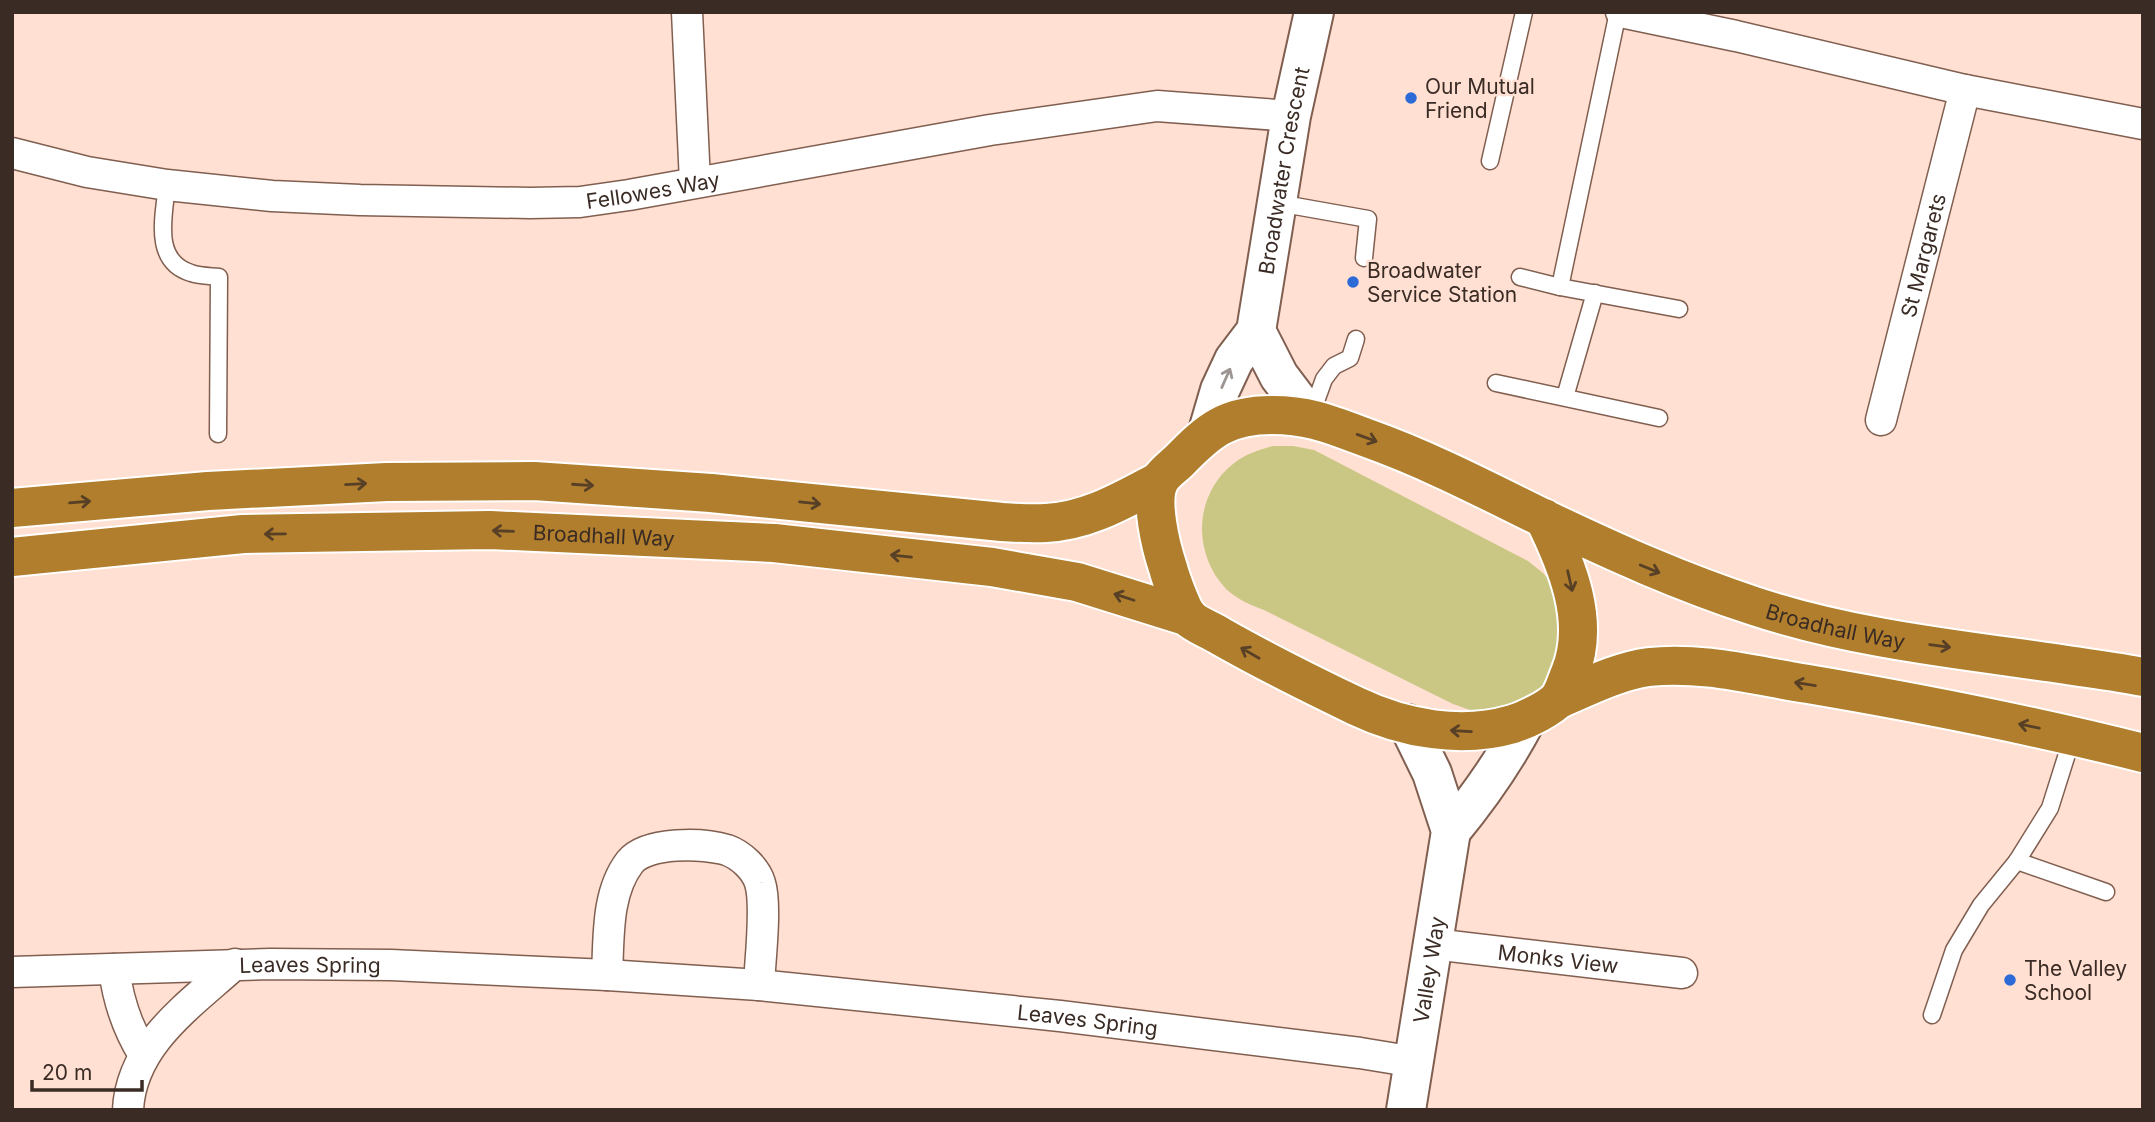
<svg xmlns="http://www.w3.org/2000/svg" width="2155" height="1122" font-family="Inter,sans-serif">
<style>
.green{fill:#cac684}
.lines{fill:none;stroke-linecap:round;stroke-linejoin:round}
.lane-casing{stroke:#805f50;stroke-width:19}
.street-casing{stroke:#805f50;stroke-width:33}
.secondary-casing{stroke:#805f50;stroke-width:42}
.highway-casing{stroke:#fff;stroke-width:42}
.lane{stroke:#fff;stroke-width:16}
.street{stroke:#fff;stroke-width:30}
.secondary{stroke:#fff;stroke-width:38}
.highway{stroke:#b07e2c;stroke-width:38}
.oneway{stroke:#9c9592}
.oneway2{stroke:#584027}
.poi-dot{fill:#2c6ad7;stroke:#ffe0d2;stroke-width:2.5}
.labels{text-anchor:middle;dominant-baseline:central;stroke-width:5;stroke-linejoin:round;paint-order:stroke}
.poi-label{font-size:21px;fill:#3a2b25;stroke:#ffe0d2;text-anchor:start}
.street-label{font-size:21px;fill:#3a2b25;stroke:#ffe0d2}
</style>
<rect width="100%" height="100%" fill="#ffe0d2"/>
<path class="green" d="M1273,446h20l21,4 214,111 15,12 12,14 8,17 -1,56 -21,31 -16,10 -36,10 -19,-1 -17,-6 -189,-94c-14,-5 -27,-11 -38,-21 -34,-36 -32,-94 7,-125 12,-10 26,-14 40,-18z"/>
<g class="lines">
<defs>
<g id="lane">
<path d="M1490,161l34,-149"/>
<path d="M167,185c-3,31 -15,76 24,88 9,3 19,3 28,4l-1,157"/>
<path d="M1278,203l90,16 -4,39"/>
<path d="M1520,277l40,10 119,22"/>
<path d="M1560,287l58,-275"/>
<path d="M1496,383l163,35"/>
<path d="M1565,397l30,-104"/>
<path d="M1311,415l13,-36 10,-13 16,-8 6,-19"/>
<path d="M2017,861l89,31"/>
<path d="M1932,1015l22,-65 27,-45 36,-44 33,-53 23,-73"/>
</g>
<g id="street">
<path d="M687,12l8,170"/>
<path d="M1621,12l115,24 229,54 178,34"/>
<path id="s1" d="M12,153l75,19 80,13 105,11 88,4 170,3 50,-1 49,-7 361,-65 167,-24 134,10"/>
<path id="s2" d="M1881,420l84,-330"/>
<path id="s3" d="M1433,944l249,29"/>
<path d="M114,969c4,31 13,59 30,86"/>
<path id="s4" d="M12,972l258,-8 121,1 216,10 152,10 301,31 300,37 55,9"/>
<path d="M607,975c2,-37 -1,-82 23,-113 17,-21 74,-19 97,-12 14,5 29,19 33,33 7,22 0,77 -1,102"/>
<path d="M128,1110c3,-66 62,-105 107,-146"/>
</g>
<g id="secondary">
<path d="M1256,331l23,45 31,41"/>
<path id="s5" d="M1208,431l12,-41 14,-30 22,-29 35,-215 23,-104"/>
<path d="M1451,831c29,-35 54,-71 75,-111"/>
<path id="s6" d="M1406,1110l45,-279 -19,-58 -24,-49"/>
</g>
<g id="highway">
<path d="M12,508l196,-17 179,-9 147,-1 177,12 291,29c15,1 30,2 44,1 42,-2 77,-23 113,-42"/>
<path id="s7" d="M1544,518c23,47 47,104 26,155 -3,7 -6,18 -11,25 -8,10 -33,22 -46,26 -51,15 -109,5 -157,-18 -46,-22 -92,-45 -136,-70 -9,-6 -24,-11 -31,-18 -7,-8 -18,-39 -21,-50 -7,-21 -19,-68 -8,-88 4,-7 14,-14 19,-19 30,-31 48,-46 93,-46 38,0 60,10 95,23 62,22 121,53 180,82 69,33 134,62 207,86 97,32 200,43 300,57 30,5 60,8 89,14"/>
<path id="s8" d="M12,557l231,-23 247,-4 284,13 218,24 85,15 112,35"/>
<path d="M1559,699c28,-12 59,-28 90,-32 53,-6 107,9 159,17 112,19 224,41 335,69"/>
</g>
</defs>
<use href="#lane" class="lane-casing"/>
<use href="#street" class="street-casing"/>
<use href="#secondary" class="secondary-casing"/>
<use href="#highway" class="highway-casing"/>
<use href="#lane" class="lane"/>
<use href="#street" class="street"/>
<use href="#secondary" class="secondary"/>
<use href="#highway" class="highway"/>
</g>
<defs><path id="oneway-shaft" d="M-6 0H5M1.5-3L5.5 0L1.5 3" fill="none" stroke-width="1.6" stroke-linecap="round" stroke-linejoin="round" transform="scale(1.75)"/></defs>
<use class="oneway" href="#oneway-shaft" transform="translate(1226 378) rotate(-66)"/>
<g class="oneway2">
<use href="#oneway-shaft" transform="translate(1367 438) rotate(20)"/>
<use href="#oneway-shaft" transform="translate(356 484) rotate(-3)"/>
<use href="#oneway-shaft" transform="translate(583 485) rotate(4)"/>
<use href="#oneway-shaft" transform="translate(80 502) rotate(-5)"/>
<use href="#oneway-shaft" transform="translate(810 503) rotate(6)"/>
<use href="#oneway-shaft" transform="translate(503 531) rotate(-178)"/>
<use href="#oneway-shaft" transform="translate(275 534) rotate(179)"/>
<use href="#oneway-shaft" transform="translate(901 556) rotate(-174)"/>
<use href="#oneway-shaft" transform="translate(1650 569) rotate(22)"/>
<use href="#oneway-shaft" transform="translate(1570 581) rotate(77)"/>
<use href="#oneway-shaft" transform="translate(1124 597) rotate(-162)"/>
<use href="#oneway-shaft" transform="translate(1940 646) rotate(8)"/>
<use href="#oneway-shaft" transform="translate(1250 653) rotate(-150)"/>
<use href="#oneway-shaft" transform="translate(1805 684) rotate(-171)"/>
<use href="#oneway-shaft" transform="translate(2029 726) rotate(-168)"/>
<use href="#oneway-shaft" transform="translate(1461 731) rotate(-177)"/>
</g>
<g class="poi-dot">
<circle cx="1411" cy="98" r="7"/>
<circle cx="1353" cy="282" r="7"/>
<circle cx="2010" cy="980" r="7"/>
</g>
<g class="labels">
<g class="poi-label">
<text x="1425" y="86">Our Mutual<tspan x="1425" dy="24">Friend</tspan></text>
<text x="1367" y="270">Broadwater<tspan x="1367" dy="24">Service Station</tspan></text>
<text x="2024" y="968">The Valley<tspan x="2024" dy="24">School</tspan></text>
</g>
<g class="street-label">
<text stroke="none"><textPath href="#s5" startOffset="275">Broadwater Crescent</textPath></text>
<text stroke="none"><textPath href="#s1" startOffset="646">Fellowes Way</textPath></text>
<text stroke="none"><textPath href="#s2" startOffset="170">St Margarets</textPath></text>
<text stroke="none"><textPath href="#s8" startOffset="593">Broadhall Way</textPath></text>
<text stroke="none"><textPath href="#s7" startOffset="1477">Broadhall Way</textPath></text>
<text stroke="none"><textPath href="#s3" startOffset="126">Monks View</textPath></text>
<text stroke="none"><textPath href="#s4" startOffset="298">Leaves Spring</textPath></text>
<text stroke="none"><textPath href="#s6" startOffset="142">Valley Way</textPath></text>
<text stroke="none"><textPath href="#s4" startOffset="1078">Leaves Spring</textPath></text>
</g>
</g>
<rect width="2155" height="1122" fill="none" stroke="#3a2b25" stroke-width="28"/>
<path d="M32 1080v10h110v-10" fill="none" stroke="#3a2b25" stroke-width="3.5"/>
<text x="42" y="1080" font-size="21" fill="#3a2b25" stroke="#ffe0d2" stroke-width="5" paint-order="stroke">20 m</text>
</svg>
